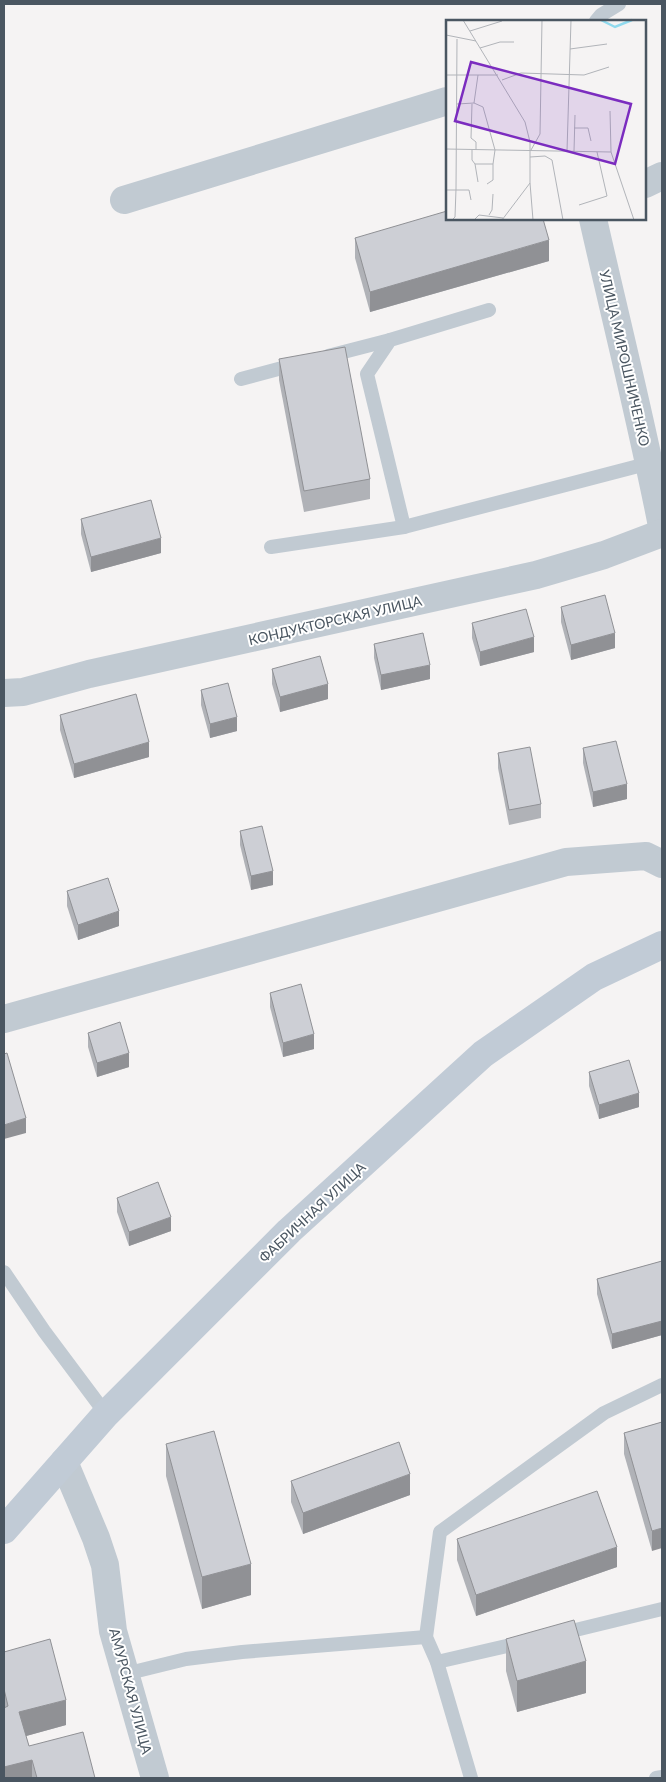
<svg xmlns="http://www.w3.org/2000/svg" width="666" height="1782" font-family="Lato,sans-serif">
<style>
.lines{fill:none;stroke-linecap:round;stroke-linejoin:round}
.lane{stroke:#c1cad2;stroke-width:14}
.street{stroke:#c1cad2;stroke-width:28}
.secondary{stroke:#c1cbd6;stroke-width:28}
.wall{fill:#b0b2b7}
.shaded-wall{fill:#909195}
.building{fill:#cdcfd5;stroke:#909195}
.labels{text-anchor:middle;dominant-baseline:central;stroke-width:4;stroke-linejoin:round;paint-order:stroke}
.street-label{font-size:14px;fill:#4a5661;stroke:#fff}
.inset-river{fill:none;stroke:#90daee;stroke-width:2.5}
.inset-road{fill:none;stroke:#b1b4b9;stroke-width:1}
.view{fill:#7b2cbf;fill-opacity:0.15;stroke:#7b2cbf;stroke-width:2.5}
.inset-edge{fill:none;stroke:#4a5661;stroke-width:2.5}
</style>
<rect width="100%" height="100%" fill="#f5f3f3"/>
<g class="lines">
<g class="lane">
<path d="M596,21l5,-6 18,-11"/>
<path d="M328,356l62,-16"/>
<path d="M241,379l56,-15"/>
<path d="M404,527l-37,-153 23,-34 99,-30"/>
<path d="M271,547l133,-20 246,-64"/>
<path d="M4,1272l40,59 62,83"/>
<path d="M559,1634l103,-25"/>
<path d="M437,1662l87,-20"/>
<path d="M125,1674l61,-15 56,-7 184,-15"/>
<path d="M471,1778l-34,-116 -11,-25 14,-105 164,-119 58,-28"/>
<path d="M656,1778l6,-1"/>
</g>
<g class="street">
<path d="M645,184l17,-8"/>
<path d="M124,200l323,-99"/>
<path d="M593,219c23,102 49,204 69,307"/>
<path d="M4,693l19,-1 66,-18 447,-99 68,-20 58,-22"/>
<path d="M4,1019l562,-157 80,-6 16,8"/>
<path d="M64,1462l32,76 9,27 8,66 42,147"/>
</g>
<path class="secondary" d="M4,1530l102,-116 183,-183 194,-177 111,-77 68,-32"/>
</g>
<g class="wall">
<path d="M355,238l194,23 -179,51 -15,-54z"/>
<path d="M279,359l91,120v20l-66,13 -25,-132z"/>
<path d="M81,519l80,34 -70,19 -10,-38z"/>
<path d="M561,607l54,41 -44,12 -10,-38z"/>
<path d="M472,623l62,29 -54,14 -8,-28z"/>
<path d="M374,644l56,35 -49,11 -7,-32z"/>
<path d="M272,669l56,30 -48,13 -8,-28z"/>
<path d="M201,690l36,41 -27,7 -9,-33z"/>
<path d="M60,715l89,42 -75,21 -14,-48z"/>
<path d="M583,748l44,51 -34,8 -10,-44z"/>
<path d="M498,753l43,51v14l-32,7 -11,-57z"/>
<path d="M240,831l33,54 -22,5 -11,-45z"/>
<path d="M67,891l52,35 -41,14 -11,-34z"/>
<path d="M270,993l44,56 -31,8 -13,-50z"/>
<path d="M88,1033l41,34 -32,10 -9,-30z"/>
<path d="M589,1072l50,35 -40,12 -10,-33z"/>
<path d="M117,1198l54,33 -42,15 -12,-34z"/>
<path d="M662,1261v74l-50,14 -15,-55v-15z"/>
<path d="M662,1422l-10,129 -28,-97v-21z"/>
<path d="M166,1444l85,151 -49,14 -36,-133z"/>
<path d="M291,1481l119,14 -107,39 -12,-32z"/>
<path d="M457,1539l160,28 -141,49 -19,-56z"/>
<path d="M506,1639l80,54 -69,19 -11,-41z"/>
<path d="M4,1652l62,73 -40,11 3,10 66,32h-91z"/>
</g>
<g class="shaded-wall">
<path d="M549,240v21l-179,51v-20z"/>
<path d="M161,538v15l-70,19v-15z"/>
<path d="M615,633v15l-44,12v-15z"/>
<path d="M534,637v15l-54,14v-14z"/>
<path d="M430,665v14l-49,11v-15z"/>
<path d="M328,684v15l-48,13v-15z"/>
<path d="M237,717v14l-27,7v-14z"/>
<path d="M149,742v15l-75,21v-14z"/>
<path d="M627,784v15l-34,8v-15z"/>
<path d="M273,871v14l-22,5v-14z"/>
<path d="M119,911v15l-41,14v-15z"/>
<path d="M314,1034v15l-31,8v-14z"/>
<path d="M129,1053v14l-32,10v-14z"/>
<path d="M639,1093v14l-40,12v-14z"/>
<path d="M26,1118v15l-22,6v-14z"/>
<path d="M171,1217v14l-42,15v-14z"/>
<path d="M662,1321v14l-50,14v-15z"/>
<path d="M410,1474v21l-107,39v-21z"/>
<path d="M662,1528v20l-10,3v-20z"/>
<path d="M617,1547v20l-141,49v-21z"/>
<path d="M251,1564v31l-49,14v-32z"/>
<path d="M586,1661v32l-69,19v-31z"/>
<path d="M66,1700v25l-47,13v-26z"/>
<path d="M32,1760v18h-28v-11z"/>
</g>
<g class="building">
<path d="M447,211v8h96l6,21 -179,52 -15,-54z"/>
<path d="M345,347l25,132 -66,12 -25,-132z"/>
<path d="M151,500l10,38 -70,19 -10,-38z"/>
<path d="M605,595l10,38 -44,12 -10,-38z"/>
<path d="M526,609l8,28 -54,15 -8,-29z"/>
<path d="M423,633l7,32 -49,10 -7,-31z"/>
<path d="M320,656l8,28 -48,13 -8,-28z"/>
<path d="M228,683l9,34 -27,7 -9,-34z"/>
<path d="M136,694l13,48 -75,22 -14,-49z"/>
<path d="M616,741l11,43 -34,8 -10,-44z"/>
<path d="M530,747l11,57 -32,6 -11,-57z"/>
<path d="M262,826l11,45 -22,5 -11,-45z"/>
<path d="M108,878l11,33 -41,14 -11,-34z"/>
<path d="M301,984l13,50 -31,9 -13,-50z"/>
<path d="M120,1022l9,31 -32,10 -9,-30z"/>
<path d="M7,1053l19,65 -22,7v-71z"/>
<path d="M629,1060l10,33 -40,12 -10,-33z"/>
<path d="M158,1182l13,35 -42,15 -12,-34z"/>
<path d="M662,1261v60l-50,13 -15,-55z"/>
<path d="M662,1422v106l-10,3 -28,-98z"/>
<path d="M214,1431l37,133 -49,13 -36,-133z"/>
<path d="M399,1442l11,32 -107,39 -12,-32z"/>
<path d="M597,1491l20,56 -141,48 -19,-56z"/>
<path d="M574,1620l12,41 -69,20 -11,-42z"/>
<path d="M50,1639l16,61 -47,12 10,34 54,-14 12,46h-58l-5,-18 -28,7v-59l4,-2 -4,-17v-37z"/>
</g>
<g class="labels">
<g class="street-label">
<text transform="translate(625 358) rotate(77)">УЛИЦА МИРОШНИЧЕНКО</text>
<text transform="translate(335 620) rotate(-13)">КОНДУКТОРСКАЯ УЛИЦА</text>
<text transform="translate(312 1212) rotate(-43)">ФАБРИЧНАЯ УЛИЦА</text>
<text transform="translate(131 1691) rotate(75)">АМУРСКАЯ УЛИЦА</text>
</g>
</g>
<g transform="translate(446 20)">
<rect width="200" height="200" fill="#f5f3f3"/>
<path class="inset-river" d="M155,0l14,7 17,-7"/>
<path class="inset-road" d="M17,0l62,102 5,20v41M24,11l32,-10M0,15l30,6M34,28l20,-6h14M124,29l37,-5M0,55h52M56,60l19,-7 63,2 25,-8M28,83l4,-28M11,84l17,-1 9,4 12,43 -2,14h-18l-3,-4v-10M26,84l-1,34 5,4v8M164,91l1,41 23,68M128,108h14l3,13M0,129l165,3M85,130l9,-16 2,-114M121,131l4,-131M128,131l1,-36M84,137l15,-1 7,4 11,60M29,144l3,18M84,163l3,37M41,164l6,-4v-16M0,170h23l2,10M133,185l28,-9 -10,-44M43,195l3,-5 1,-16M6,200l3,-3 1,-28 1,-150M28,200l5,-5 24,3M56,200l28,-37"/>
<path class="view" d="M25,42l160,42 -16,60 -160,-43z"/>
<rect width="200" height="200" class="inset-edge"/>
</g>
<rect width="666" height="1782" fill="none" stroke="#4a5661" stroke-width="10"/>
</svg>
